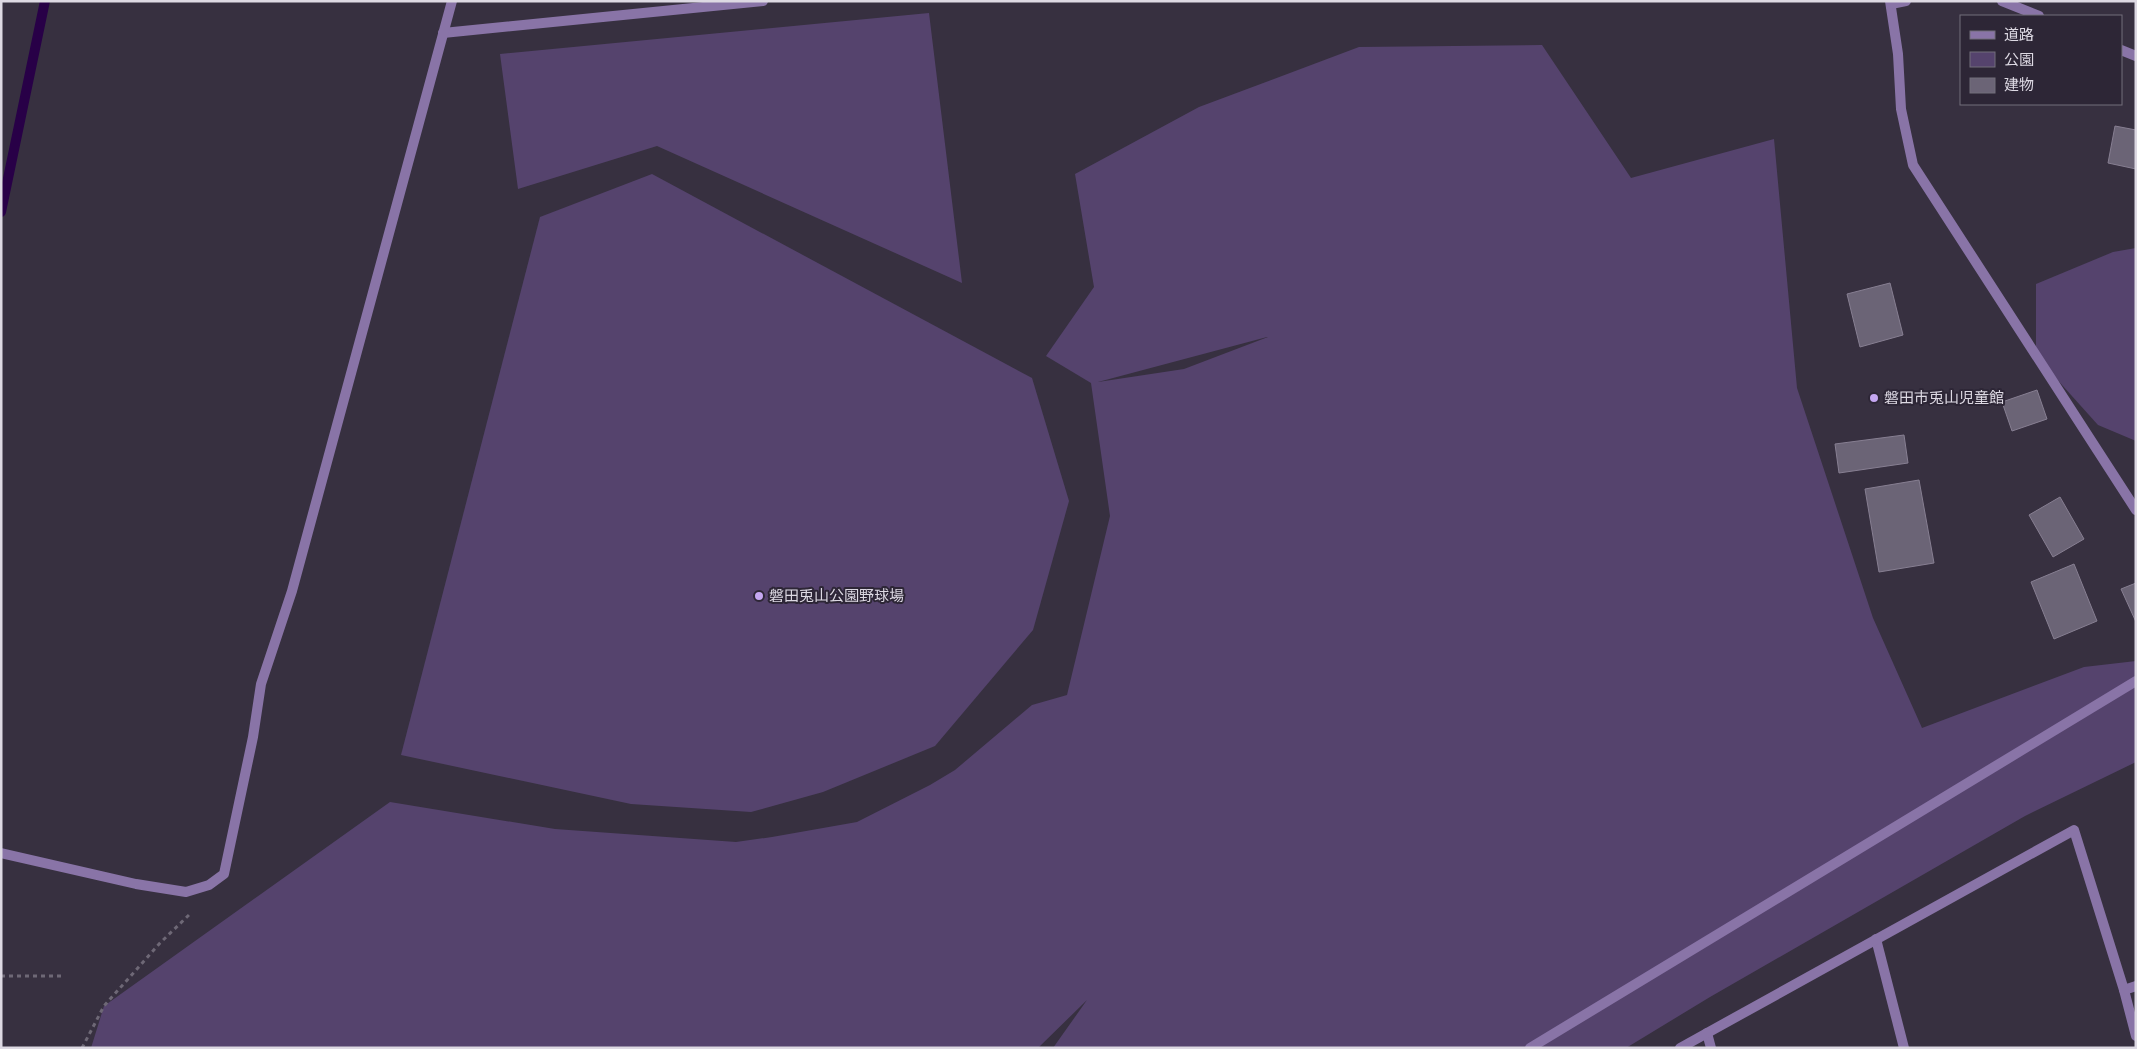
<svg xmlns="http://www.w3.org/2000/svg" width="2137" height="1049" font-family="Raleway,'Noto Sans JP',sans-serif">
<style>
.green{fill:#55436d;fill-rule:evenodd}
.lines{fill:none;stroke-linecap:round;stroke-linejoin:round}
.stream{stroke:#280047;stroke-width:10}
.building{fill:#6b6476;stroke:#877f92}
.path{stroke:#6e6876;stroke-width:3;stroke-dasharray:4 4;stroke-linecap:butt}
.service{stroke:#8974a7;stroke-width:10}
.minor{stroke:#8974a7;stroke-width:10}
.poi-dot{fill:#c5a7f1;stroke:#2d2636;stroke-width:2}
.labels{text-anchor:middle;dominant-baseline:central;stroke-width:4;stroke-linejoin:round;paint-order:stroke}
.poi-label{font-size:15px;fill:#ddd9e3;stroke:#2d2636;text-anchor:start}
</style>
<rect width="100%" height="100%" fill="#373040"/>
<g class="green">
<path d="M929,13l33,270 -305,-137 -139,43 -18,-135z"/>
<path d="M1542,45l89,133 143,-39 23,249 76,230 49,110 162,-61 52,-6v101l-111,54 -315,181 -84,51h-573l34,-48 -49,48h-947l13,-42 286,-204 165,27 181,13 36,-5 85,-15 73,-37 25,-15 77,-65 35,-10 43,-179 -19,-133 -45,-27 48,-69 -19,-113 124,-67 160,-60zM1268,337l-84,32 -86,13 169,-45z"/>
<path d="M652,174l380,204 37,123 -36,129 -98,116 -112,46 -72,20 -120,-8 -230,-49 139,-538z"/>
<path d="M2136,248v193l-38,-16 -62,-69v-72l77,-32z"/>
</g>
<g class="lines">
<path class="stream" d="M1,212l44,-211"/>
</g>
<g class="building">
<path d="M2115,126l21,4v39l-28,-6z"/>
<path d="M1890,283l13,52 -43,12 -13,-53z"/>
<path d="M2037,390l10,29 -35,12 -10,-29z"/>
<path d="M1904,435l4,28 -69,10 -4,-29z"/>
<path d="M1919,480l15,83 -55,9 -14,-83z"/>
<path d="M2060,497l24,42 -31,18 -24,-42z"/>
<path d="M2074,564l23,57 -43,18 -23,-57z"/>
<path d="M2136,583v39l-15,-33z"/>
</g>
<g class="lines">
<g class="path">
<path d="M1,976h62"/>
<path d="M82,1048l22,-42 56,-63 31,-30"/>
</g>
<path class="service" d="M1530,1048l606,-367"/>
<g class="minor">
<path d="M1890,1l8,53 3,55 12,56 223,345"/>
<path d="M2002,1l37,15"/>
<path d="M1891,4l15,-3"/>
<path d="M443,33l320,-32"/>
<path d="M2121,50l15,6"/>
<path d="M1,853l135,31 50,8 23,-7 15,-11 29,-137 8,-53 31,-93 160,-590"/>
<path d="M1876,939l28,109"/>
<path d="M2124,990l12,-4"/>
<path d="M1707,1033l4,15"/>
<path d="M1536,1045v3"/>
<path d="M1680,1048l394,-218 50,160 12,46"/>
</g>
</g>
<g class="poi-dot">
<circle cx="1874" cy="398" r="5"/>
<circle cx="759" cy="596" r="5"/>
</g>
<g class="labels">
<g class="poi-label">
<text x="1884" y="398">磐田市兎山児童館</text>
<text x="769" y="596">磐田兎山公園野球場</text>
</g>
</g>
<rect width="2137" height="1049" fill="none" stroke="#ddd9e3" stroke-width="5"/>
<rect x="1960" y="15" width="162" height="90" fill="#2d2636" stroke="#736e7b"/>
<rect x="1970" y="31" width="25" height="8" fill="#8974a7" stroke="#736e7b"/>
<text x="2004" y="40" font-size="15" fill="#ddd9e3">道路</text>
<rect x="1970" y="52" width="25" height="15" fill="#55436d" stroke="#736e7b"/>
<text x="2004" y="65" font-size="15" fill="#ddd9e3">公園</text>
<rect x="1970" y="78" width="25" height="15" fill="#6b6476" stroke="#736e7b"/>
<text x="2004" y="90" font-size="15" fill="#ddd9e3">建物</text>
</svg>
